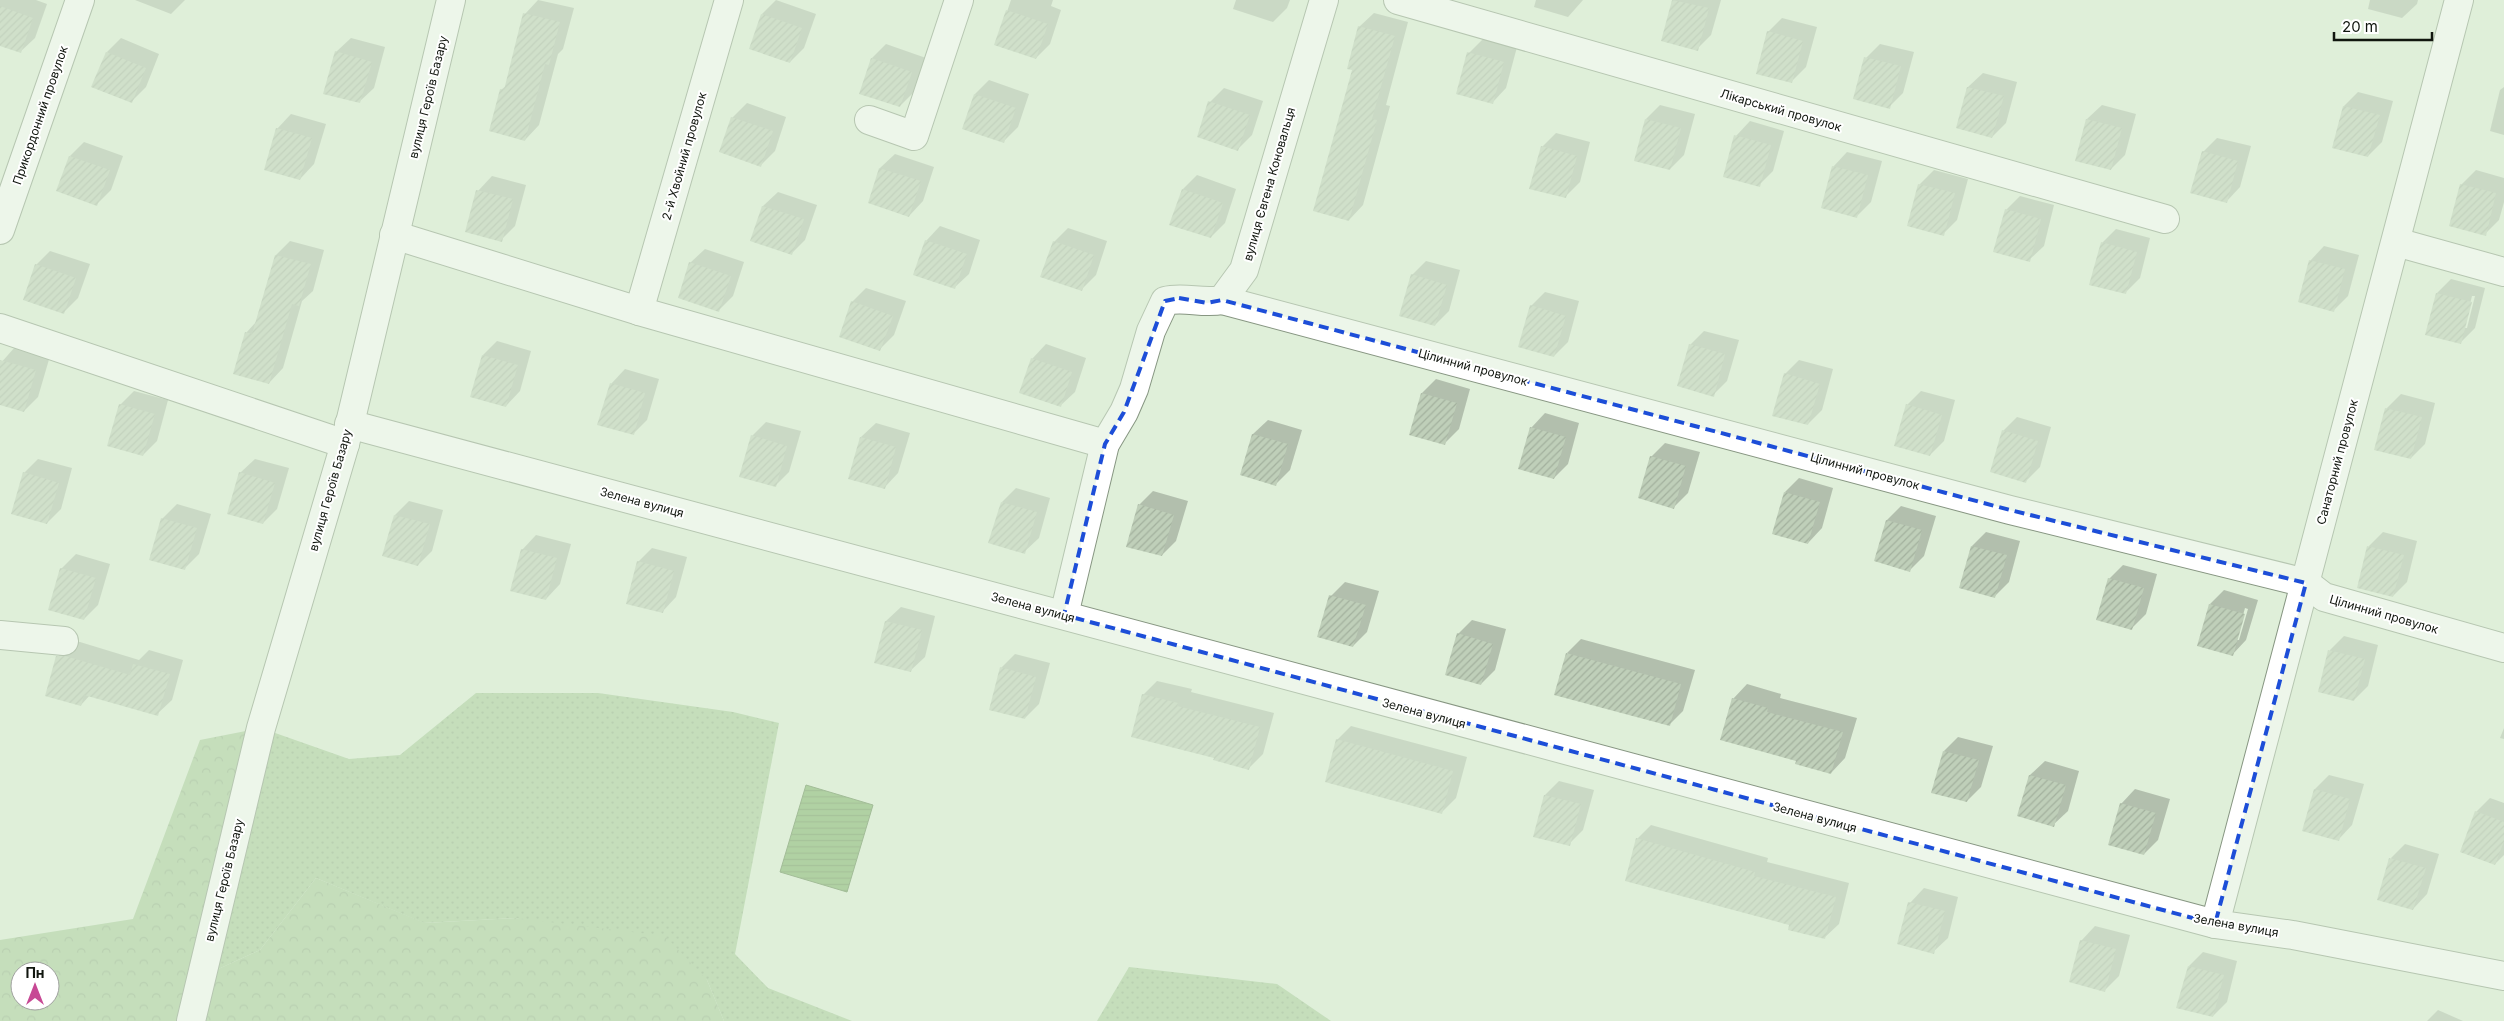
<svg xmlns="http://www.w3.org/2000/svg" width="2504" height="1021" font-family="Inter,sans-serif">
<style>
.grass{fill:url(#grass-dots)}
.forest{fill:url(#forest-crowns);fill-rule:evenodd}
.water{fill:url(#water-rules);stroke:#5a8049}
.shadow{fill:#0003;fill-rule:evenodd}
.building{fill:url(#building-hatch)}
.lines{fill:none;stroke-linecap:round;stroke-linejoin:round}
.minor-casing{stroke:#879682;stroke-width:30}
.secondary-casing{stroke:#879682;stroke-width:30}
.minor{stroke:#fff;stroke-width:28}
.secondary{stroke:#fff;stroke-width:28}
.marked{fill:none;stroke:#1d4ed8;stroke-width:4;stroke-dasharray:10 6;stroke-linejoin:round}
.labels{text-anchor:middle;dominant-baseline:central;stroke-width:4;stroke-linejoin:round;paint-order:stroke}
.street-label{font-size:12px;fill:#11160f;stroke:#fff}
</style>
<defs>
<pattern id="grass-dots" width="8" height="8" patternUnits="userSpaceOnUse" patternTransform="scale(1.25)"><rect width="8" height="8" fill="#a6c998"/><path d="M2 2h.1M6 6h.1" fill="none" stroke="#8eac82" stroke-width="1.8" stroke-linecap="round"/></pattern>
<pattern id="forest-crowns" width="20" height="18" patternUnits="userSpaceOnUse" patternTransform="scale(1.25)"><rect width="20" height="18" fill="#a6c998"/><path d="M2 6a3 3 0 1 1 6 0M12 15a3 3 0 1 1 6 0" fill="none" stroke="#8eac82"/></pattern>
<pattern id="water-rules" width="6" height="5" patternUnits="userSpaceOnUse" patternTransform="scale(1.25)"><rect width="6" height="5" fill="#79ae62"/><path d="M0 2.5h6" fill="none" stroke="#628d4f"/></pattern>
<pattern id="building-hatch" width="6" height="6" patternUnits="userSpaceOnUse" patternTransform="scale(1.25)"><rect width="6" height="6" fill="#bfcfb9"/><path d="M-1 1l2-2M0 6l6-6M5 7l2-2" fill="none" stroke="#a3b19e"/></pattern>
</defs>
<rect width="100%" height="100%" fill="#dfefd9"/>
<g class="grass">
<path d="M476,693h122l135,19 46,11 -44,231 33,34 84,33h-128l-17,-41 -191,-62 -92,5 -108,-45 -56,72 -59,27 60,-249 88,31 51,-4z"/>
<path d="M1129,967l148,17 54,37h-234z"/>
</g>
<path class="forest" d="M261,728l-58,248 57,-26 56,-72 109,45 91,-5 149,18 42,44 17,41h-724v-81l133,-21 67,-179zM20,971h30v30h-30z"/>
<path class="water" d="M806,785l67,20 -26,87 -67,-20z"/>
<g class="shadow">
<path d="M0,0h36l11,4 -12,34 -15,14 -20,-7z"/>
<path d="M135,0h50l-14,14z"/>
<path d="M538,0l36,8 -11,41 -5,5 -19,71 -14,15 -24,-50 6,-5 18,-71z"/>
<path d="M776,0l40,14 -12,34 -14,14 -28,-48z"/>
<path d="M1011,0h42l-2,6 10,4 -11,34 -14,14 -40,-14z"/>
<path d="M1236,0h54l-3,8 -14,14 -40,-13z"/>
<path d="M1536,0h47l-15,17 -34,-10z"/>
<path d="M1673,0h48l-10,35 -14,14 -34,-9z"/>
<path d="M2370,0h48l-1,4 -15,14 -34,-9z"/>
<path d="M1374,13l34,9 -22,83 4,1 -27,99 -14,15 4,-151 6,-42z"/>
<path d="M1782,18l35,9 -11,40 -14,14 -24,-49z"/>
<path d="M121,38l38,16 -13,33 -14,14 -25,-49z"/>
<path d="M351,38l34,9 -11,41 -15,14 -23,-50z"/>
<path d="M1483,39l34,8 -11,41 -14,15 -23,-50z"/>
<path d="M886,44l40,14 -12,34 -14,14 -28,-48z"/>
<path d="M1880,44l34,8 -11,41 -14,14 -23,-49z"/>
<path d="M1983,73l34,9 -11,41 -14,14 -35,-9 11,-41z"/>
<path d="M989,80l40,14 -11,33 -15,15 -39,-14 11,-34z"/>
<path d="M2504,87v48l-14,-4 10,-41z"/>
<path d="M1224,88l39,13 -11,34 -14,14 -28,-47z"/>
<path d="M2358,92l35,9 -11,41 -14,14 -35,-9 11,-41z"/>
<path d="M747,103l39,14 -11,34 -14,14 -29,-47z"/>
<path d="M1660,105l35,9 -11,41 -14,14 -24,-50z"/>
<path d="M2102,105l34,9 -11,41 -14,14 -35,-9 11,-41z"/>
<path d="M291,114l35,10 -12,40 -14,15 -23,-50z"/>
<path d="M1750,121l34,10 -11,40 -14,14 -23,-49z"/>
<path d="M1556,133l34,9 -10,40 -15,15 -23,-50z"/>
<path d="M2217,138l34,8 -11,41 -14,15 -23,-50z"/>
<path d="M84,142l39,14 -12,34 -14,14 -27,-48z"/>
<path d="M1847,152l35,9 -11,41 -14,14 -24,-49z"/>
<path d="M895,154l39,13 -11,34 -14,15 -40,-14 11,-34z"/>
<path d="M1934,170l34,9 -11,41 -14,14 -24,-49z"/>
<path d="M2476,170l28,8v24l-5,18 -14,14 -24,-49z"/>
<path d="M1197,175l39,14 -11,34 -14,14 -28,-48z"/>
<path d="M492,176l34,9 -11,41 -14,14 -23,-49z"/>
<path d="M778,192l39,13 -12,35 -14,14 -39,-14 11,-34z"/>
<path d="M2020,196l34,9 -10,41 -15,14 -23,-50z"/>
<path d="M940,226l40,14 -11,34 -15,14 -28,-47z"/>
<path d="M1068,228l39,13 -11,34 -14,14 -28,-47z"/>
<path d="M2116,229l34,9 -10,40 -14,14 -24,-49z"/>
<path d="M290,241l34,9 -11,41 -11,10 -19,67 -14,15 -23,-50 10,-11 20,-67z"/>
<path d="M2324,246l35,9 -11,41 -14,14 -24,-49z"/>
<path d="M705,249l39,13 -11,34 -14,14 -29,-47z"/>
<path d="M50,251l40,13 -12,34 -14,14 -28,-47z"/>
<path d="M1426,261l34,9 -11,41 -14,14 -23,-50z"/>
<path d="M2451,279l34,9 -10,40 -14,14 -24,-49zM2472,296h3l-8,32h-3z"/>
<path d="M866,288l40,13 -12,34 -14,14 -28,-47z"/>
<path d="M1545,292l34,9 -11,41 -14,14 -23,-50z"/>
<path d="M1704,331l35,9 -12,41 -14,14 -23,-50z"/>
<path d="M497,341l34,10 -11,40 -14,15 -23,-51z"/>
<path d="M1046,344l40,14 -11,34 -15,14 -28,-47z"/>
<path d="M15,347l35,9 -12,41 -14,14 -24,-7v-40z"/>
<path d="M1799,360l34,9 -11,41 -14,14 -23,-50z"/>
<path d="M625,369l34,10 -12,41 -14,14 -22,-50z"/>
<path d="M1436,379l34,10 -11,40 -15,15 -22,-51z"/>
<path d="M134,391l34,9 -11,41 -14,14 -23,-50z"/>
<path d="M1921,391l34,9 -11,41 -14,14 -23,-50z"/>
<path d="M2401,394l34,9 -10,41 -14,14 -25,-49z"/>
<path d="M1545,413l34,10 -11,41 -14,14 -23,-50z"/>
<path d="M2017,417l34,10 -11,40 -14,14 -23,-50z"/>
<path d="M1268,420l34,10 -12,40 -14,14 -34,-9 11,-41z"/>
<path d="M766,422l35,9 -12,41 -14,14 -23,-50z"/>
<path d="M876,423l34,10 -12,40 -14,15 -23,-51z"/>
<path d="M1665,443l35,9 -12,41 -14,14 -23,-50z"/>
<path d="M38,459l34,9 -11,41 -14,14 -23,-50z"/>
<path d="M255,459l34,9 -12,41 -14,14 -23,-50z"/>
<path d="M1799,478l34,10 -11,40 -14,15 -23,-51z"/>
<path d="M1016,488l34,10 -11,40 -15,14 -22,-50z"/>
<path d="M1153,491l35,10 -12,40 -14,14 -23,-50z"/>
<path d="M409,501l34,9 -11,41 -14,14 -34,-9 11,-41z"/>
<path d="M177,504l34,10 -12,40 -14,14 -23,-49z"/>
<path d="M1901,506l35,10 -12,40 -14,14 -34,-9 11,-41z"/>
<path d="M1986,532l34,9 -11,41 -14,14 -23,-50z"/>
<path d="M2383,532l34,9 -10,41 -14,14 -35,-9 11,-41z"/>
<path d="M536,535l35,9 -11,40 -14,15 -24,-49z"/>
<path d="M652,548l35,9 -11,40 -14,15 -24,-50z"/>
<path d="M76,554l34,10 -12,41 -14,14 -23,-50z"/>
<path d="M2123,565l34,9 -11,40 -15,15 -22,-50z"/>
<path d="M1345,582l34,9 -12,41 -14,14 -22,-50z"/>
<path d="M2224,590l34,10 -12,40 -14,15 -22,-51zM2245,608l3,1 -9,31h-3z"/>
<path d="M901,607l34,9 -10,41 -15,14 -34,-9 10,-41z"/>
<path d="M1472,620l34,9 -11,41 -14,14 -23,-50z"/>
<path d="M2344,636l34,9 -10,41 -14,14 -35,-9 11,-41z"/>
<path d="M1581,639l114,31 -12,41 -14,14 -102,-72z"/>
<path d="M72,642h8l59,18 10,-10 34,10 -11,40 -15,14 -67,-19 -9,10 -23,-48z"/>
<path d="M1015,654l35,9 -11,41 -14,14 -24,-50z"/>
<path d="M1157,681l35,8 -1,3 83,21 -11,41 -14,14 -34,-11 -72,-62z"/>
<path d="M1747,684l34,10 -1,4 77,20 -12,40 -14,15 -34,-13 -64,-61z"/>
<path d="M1351,726l116,31 -11,41 -14,14 -105,-72z"/>
<path d="M2504,728v11l-4,-1z"/>
<path d="M1958,737l35,9 -12,41 -14,14 -23,-50z"/>
<path d="M2045,761l34,10 -11,40 -15,14 -34,-9 11,-41z"/>
<path d="M2329,775l35,9 -12,41 -14,15 -23,-51z"/>
<path d="M1559,781l35,9 -11,40 -14,14 -24,-49z"/>
<path d="M2135,789l35,10 -12,41 -14,14 -23,-50z"/>
<path d="M2490,798l14,5v52l-9,9 -19,-52z"/>
<path d="M1651,825l117,33 -1,4 82,21 -10,41 -15,14 -33,-13 -154,-86z"/>
<path d="M2405,844l34,10 -12,40 -14,15 -22,-51z"/>
<path d="M1924,888l34,9 -10,41 -15,14 -23,-49z"/>
<path d="M2095,926l35,9 -11,41 -14,14 -24,-49z"/>
<path d="M2203,952l34,9 -10,41 -14,14 -24,-50z"/>
<path d="M2438,1010l25,11h-36z"/>
</g>
<g class="building">
<path d="M1672,0l37,8 -11,43 -37,-10z"/>
<path d="M0,6l33,12 -12,35 -21,-7z"/>
<path d="M1006,10l42,14 -12,35 -42,-14z"/>
<path d="M523,13l37,9 -11,43 -4,-1 -20,77 -36,-10 11,-42 4,1z"/>
<path d="M761,14l41,14 -12,35 -41,-14z"/>
<path d="M1358,26l37,10 -23,83 5,1 -28,101 -36,-10 39,-141 -5,-1z"/>
<path d="M1767,31l36,10 -11,42 -36,-9z"/>
<path d="M335,51l37,11 -12,41 -37,-9z"/>
<path d="M106,52l40,16 -14,35 -41,-16z"/>
<path d="M1467,52l37,10 -11,42 -37,-10z"/>
<path d="M1864,57l37,9 -11,43 -37,-10z"/>
<path d="M871,58l41,14 -12,35 -41,-13z"/>
<path d="M1967,87l37,9 -12,42 -36,-10z"/>
<path d="M974,94l42,14 -12,35 -42,-14z"/>
<path d="M1208,101l42,14 -12,36 -41,-14z"/>
<path d="M2343,106l37,9 -12,42 -36,-9z"/>
<path d="M731,117l42,14 -12,36 -42,-15z"/>
<path d="M1645,119l36,9 -11,42 -36,-9z"/>
<path d="M2086,119l36,9 -11,42 -36,-9z"/>
<path d="M276,128l36,10 -12,42 -36,-10z"/>
<path d="M1734,135l37,10 -11,42 -37,-10z"/>
<path d="M1541,146l36,10 -11,42 -37,-9z"/>
<path d="M2202,151l36,10 -11,42 -37,-10z"/>
<path d="M69,156l41,14 -13,36 -41,-15z"/>
<path d="M1832,166l36,9 -11,43 -36,-10z"/>
<path d="M879,168l42,13 -12,36 -41,-14z"/>
<path d="M1918,184l37,9 -11,43 -37,-10z"/>
<path d="M2460,184l36,9 -10,43 -37,-10z"/>
<path d="M1182,189l41,14 -12,35 -42,-13z"/>
<path d="M476,190l37,9 -11,43 -37,-10z"/>
<path d="M762,206l42,13 -12,36 -42,-14z"/>
<path d="M2005,209l36,10 -11,43 -37,-10z"/>
<path d="M925,240l42,14 -12,35 -42,-14z"/>
<path d="M1053,241l41,14 -12,36 -42,-14z"/>
<path d="M2101,242l36,10 -11,42 -37,-9z"/>
<path d="M275,255l36,9 -12,42 -7,-2 -23,80 -36,-10 12,-42 7,2z"/>
<path d="M2309,260l36,9 -11,43 -36,-10z"/>
<path d="M689,262l42,14 -12,36 -41,-14z"/>
<path d="M35,264l41,14 -12,36 -41,-14z"/>
<path d="M1411,274l36,11 -12,41 -36,-10z"/>
<path d="M2436,293l36,9 -11,42 -36,-9z"/>
<path d="M851,301l42,15 -13,35 -41,-14z"/>
<path d="M1530,305l36,11 -12,41 -36,-10z"/>
<path d="M1689,344l36,10 -11,43 -37,-11z"/>
<path d="M482,355l36,10 -12,42 -36,-10z"/>
<path d="M1031,358l41,14 -11,35 -42,-14z"/>
<path d="M0,360l36,10 -12,42 -24,-7z"/>
<path d="M1784,373l36,11 -12,41 -36,-9z"/>
<path d="M610,383l35,10 -11,42 -37,-10z"/>
<path d="M1421,393l36,10 -12,42 -36,-10z"/>
<path d="M119,404l36,10 -12,42 -36,-10z"/>
<path d="M1906,404l36,11 -12,41 -36,-10z"/>
<path d="M2385,408l37,9 -11,42 -37,-9z"/>
<path d="M1530,427l36,10 -12,42 -36,-10z"/>
<path d="M2002,430l36,11 -12,42 -36,-11z"/>
<path d="M1252,434l36,10 -12,42 -36,-11z"/>
<path d="M751,435l36,11 -11,41 -37,-10z"/>
<path d="M860,437l36,10 -11,42 -37,-10z"/>
<path d="M1650,456l36,10 -12,43 -36,-11z"/>
<path d="M23,472l36,11 -12,41 -36,-10z"/>
<path d="M239,472l36,11 -12,41 -36,-10z"/>
<path d="M1784,492l36,10 -12,42 -36,-10z"/>
<path d="M1001,502l36,10 -12,42 -37,-11z"/>
<path d="M1138,504l36,11 -12,41 -36,-9z"/>
<path d="M394,515l36,9 -12,42 -36,-10z"/>
<path d="M161,518l36,10 -12,42 -36,-10z"/>
<path d="M1886,520l36,10 -12,42 -36,-11z"/>
<path d="M1971,546l36,9 -12,43 -36,-10z"/>
<path d="M2367,546l37,9 -11,42 -36,-9z"/>
<path d="M521,549l36,9 -11,42 -36,-9z"/>
<path d="M637,561l37,10 -11,42 -37,-9z"/>
<path d="M60,568l36,10 -12,42 -36,-10z"/>
<path d="M2108,578l36,10 -12,42 -36,-10z"/>
<path d="M1329,595l37,10 -13,42 -36,-10z"/>
<path d="M2209,604l36,10 -12,42 -36,-10z"/>
<path d="M885,621l37,9 -11,42 -37,-9z"/>
<path d="M1457,633l36,11 -12,41 -36,-10z"/>
<path d="M2328,650l37,9 -11,42 -36,-9z"/>
<path d="M1566,653l115,31 -11,42 -116,-31z"/>
<path d="M56,656h9l65,19 3,-11 37,10 -12,42 -74,-21 -3,11 -36,-10z"/>
<path d="M1000,667l36,10 -11,42 -36,-9z"/>
<path d="M1142,694l36,9 -1,3 83,21 -11,43 -36,-10 1,-2 -83,-21z"/>
<path d="M1732,698l36,10 -1,4 76,20 -12,42 -36,-10 1,-3 -76,-21z"/>
<path d="M1336,739l117,32 -11,43 -117,-32z"/>
<path d="M1943,751l36,9 -12,42 -36,-9z"/>
<path d="M2029,775l37,10 -12,42 -37,-11z"/>
<path d="M2314,789l36,10 -11,42 -37,-10z"/>
<path d="M1544,795l37,9 -11,42 -37,-9z"/>
<path d="M2120,803l36,10 -12,42 -36,-10z"/>
<path d="M2475,811l29,11v19l-9,24 -35,-13z"/>
<path d="M1636,838l119,34 -1,4 82,21 -11,42 -37,-9 1,-5 -164,-44z"/>
<path d="M2389,858l37,10 -13,42 -36,-10z"/>
<path d="M1908,902l37,9 -11,43 -37,-10z"/>
<path d="M2080,940l36,9 -11,43 -36,-10z"/>
<path d="M2188,966l36,9 -11,42 -37,-9z"/>
</g>
<g class="lines">
<defs>
<g id="minor">
<path d="M1398,0l767,219"/>
<path d="M869,120l45,16 45,-136"/>
<path d="M0,230l80,-230"/>
<path d="M394,235l245,76 466,133"/>
<path d="M2396,242l108,30"/>
<path d="M1222,300l788,210 296,73 18,14 180,51"/>
<path d="M639,311l90,-311"/>
<path d="M0,328l345,116"/>
<path d="M349,424l1866,500 78,11 211,41"/>
<path d="M1064,615l41,-171 19,-32 10,-23 17,-58 14,-30c19,-5 37,3 57,-1l22,-30 80,-270"/>
<path d="M0,635l64,6"/>
<path d="M2215,924l244,-924"/>
</g>
<path id="secondary" d="M191,1021l70,-293 84,-284 106,-444"/>
</defs>
<use href="#minor" class="minor-casing"/>
<use href="#secondary" class="secondary-casing"/>
<use href="#minor" class="minor"/>
<use href="#secondary" class="secondary"/>
</g>
<path d="M0 0H2504V1021H0ZM1179,298l28,5 15,-3 788,210 296,73 -91,341 -1151,-309 41,-171 19,-32 41,-111z" fill="#dfefd9" fill-opacity=".55" fill-rule="evenodd"/>
<path class="marked" d="M1179,298l28,5 15,-3 788,210 296,73 -91,341 -1151,-309 41,-171 19,-32 41,-111z"/>
<g class="labels">
<g class="street-label">
<text transform="translate(428 97) rotate(-76)">вулиця Героїв Базару</text>
<text transform="translate(1781 110) rotate(16)">Лікарський провулок</text>
<text transform="translate(40 115) rotate(-71)">Прикордонний провулок</text>
<text transform="translate(684 156) rotate(-74)">2-й Хвойний провулок</text>
<text transform="translate(1269 184) rotate(-74)">вулиця Євгена Коновальця</text>
<text transform="translate(1473 367) rotate(15)">Цілинний провулок</text>
<text transform="translate(2337 462) rotate(-75)">Санаторний провулок</text>
<text transform="translate(1865 471) rotate(15)">Цілинний провулок</text>
<text transform="translate(330 490) rotate(-74)">вулиця Героїв Базару</text>
<text transform="translate(642 502) rotate(15)">Зелена вулиця</text>
<text transform="translate(1033 607) rotate(15)">Зелена вулиця</text>
<text transform="translate(2384 614) rotate(16)">Цілинний провулок</text>
<text transform="translate(1424 713) rotate(15)">Зелена вулиця</text>
<text transform="translate(1815 817) rotate(15)">Зелена вулиця</text>
<text transform="translate(224 880) rotate(-76)">вулиця Героїв Базару</text>
<text transform="translate(2236 925) rotate(10)">Зелена вулиця</text>
</g>
</g>
<g transform="translate(35 986)"><circle r="24" fill="#ffffff" stroke="#a0a29f"/>
<path d="M0-4L9 19L0 12L-9 19Z" fill="#c74894"/>
<text y="-8" font-size="14" font-weight="bold" text-anchor="middle" fill="#11160f">Пн</text>
</g>
<path d="M2334 32v8h98v-8" fill="none" stroke="#11160f" stroke-width="2.5"/>
<text x="2342" y="32" font-size="15" fill="#11160f" stroke="#ffffff" stroke-width="4" paint-order="stroke">20 m</text>
</svg>
